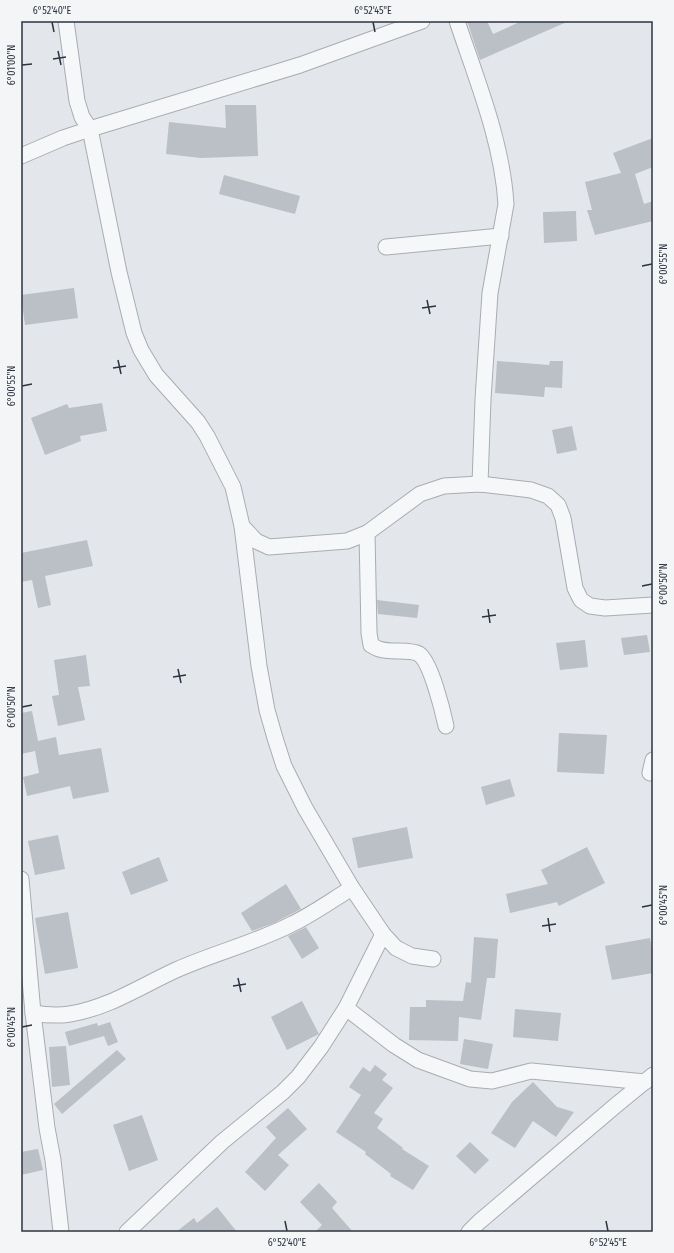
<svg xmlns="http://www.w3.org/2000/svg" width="674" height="1253" font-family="'Fira Sans Condensed',sans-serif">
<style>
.building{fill:#bbbfc6}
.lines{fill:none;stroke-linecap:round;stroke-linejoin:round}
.minor-casing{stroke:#a8adb4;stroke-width:17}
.minor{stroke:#f6f7f8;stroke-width:15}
.ticks{fill:none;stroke:#2c3441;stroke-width:1.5}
.neatline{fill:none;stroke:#2c3441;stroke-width:1.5}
.ticks-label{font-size:10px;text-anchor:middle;fill:#2c3441}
</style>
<rect width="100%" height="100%" fill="#e3e6ea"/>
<g class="building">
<path d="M467,21h20l6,13 29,-13h47l-89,39z"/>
<path d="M225,105h31l2,51 -57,2 -35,-4 3,-32 57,6z"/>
<path d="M653,138v29l-18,7 9,30 9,-3v20l-58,14 -8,-25h5l-7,-28 36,-9 -8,-20z"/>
<path d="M224,175l76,21 -5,18 -76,-20z"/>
<path d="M576,211l1,30 -33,2 -1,-31z"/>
<path d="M74,288l4,30 -53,7 -4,-30z"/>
<path d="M497,361l52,4 1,-4h13l-1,27 -17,-1 -1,10 -49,-4z"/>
<path d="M102,403l5,28 -27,5 1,5 -36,14 -14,-37 36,-14 2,4z"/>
<path d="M572,426l5,24 -20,4 -5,-24z"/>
<path d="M87,540l6,26 -48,10 6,29 -13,3 -6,-28 -11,2v-29z"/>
<path d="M377,600l42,5 -2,13 -39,-4z"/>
<path d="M647,635l3,17 -26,3 -3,-17z"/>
<path d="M585,640l3,27 -28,3 -4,-27z"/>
<path d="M86,655l4,31 -12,1 7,33 -27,6 -6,-30 7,-1 -5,-35z"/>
<path d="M32,711l6,30 18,-4 3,18 42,-7 8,44 -36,7 -3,-13 -43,10 -4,-19 16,-4 -4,-22 -14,3v-41z"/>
<path d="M559,733l48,2 -3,39 -47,-2z"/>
<path d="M510,779l5,17 -29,9 -5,-18z"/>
<path d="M407,827l6,31 -55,10 -6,-30z"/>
<path d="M58,835l7,34 -30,6 -7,-34z"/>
<path d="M587,847l18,36 -46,23 -2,-4 -47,11 -4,-19 42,-10 -7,-14z"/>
<path d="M159,857l9,24 -37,14 -9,-23z"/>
<path d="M286,884l15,25 -27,14 -22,8 -11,-18z"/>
<path d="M68,912l10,56 -33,6 -10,-56z"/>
<path d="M306,927l13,21 -17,11 -14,-23z"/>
<path d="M474,937l24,2 -3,39h-8l-6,42 -22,-3 -1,24 -49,-1 1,-33h16v-7l37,1 3,-19 5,1z"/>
<path d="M650,938l3,16v19l-41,7 -7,-34z"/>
<path d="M302,1001l17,33 -32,16 -16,-33z"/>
<path d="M515,1009l46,4 -3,28 -45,-4z"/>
<path d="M110,1022l8,20 -10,4 -4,-10 -35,10 -4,-14 32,-9 1,3z"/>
<path d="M464,1039l29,5 -5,25 -28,-5z"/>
<path d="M66,1046l4,39 -18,2 -3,-40z"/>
<path d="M117,1050l9,9 -64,55 -8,-10z"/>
<path d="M375,1065l12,9 -5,6 11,8 -19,25 9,6 -6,9 26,20 -1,1 27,17 -16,24 -23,-14 1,-2 -26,-20 1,-2 -30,-20 25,-37 -12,-8 14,-20 7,5z"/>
<path d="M533,1082l24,25 17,5 -18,25 -23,-16 -18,27 -24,-15 21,-31z"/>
<path d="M288,1108l19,21 -29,26 11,10 -24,26 -20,-19 31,-34 -10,-11z"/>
<path d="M142,1115l16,45 -29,11 -16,-46z"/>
<path d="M470,1142l19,18 -14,14 -19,-18z"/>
<path d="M38,1149l5,21 -22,5v-23z"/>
<path d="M319,1183l18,19 -5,6 21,24h-38l7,-7 -22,-23z"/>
<path d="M217,1207l20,25h-61l18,-14 3,5z"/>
</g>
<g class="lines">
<defs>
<g id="minor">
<path d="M66,21l11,80 5,16 8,12 29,143 15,61 7,17 15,25 42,47 9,14 26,51 9,39 17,140 8,44 8,28 9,28 21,42 47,80 31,46 13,14 16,8 21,3"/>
<path d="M457,21c20,60 45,120 49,183l-16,89 -7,106 -3,85"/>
<path d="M21,156l42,-18 27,-9 210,-64 122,-44"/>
<path d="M386,247l115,-11"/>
<path d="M242,526l14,15 13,6 78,-6 20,-8 53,-39 24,-8 36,-2 51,6 17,6 10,9 5,13 12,70 6,12 9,6 15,2 48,-3"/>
<path d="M367,533l2,100 2,12c2,1 5,3 8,4 11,4 31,0 40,5 12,8 24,58 27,72"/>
<path d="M650,773l3,-13"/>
<path d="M21,879l12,134 14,115 6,32 8,72"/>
<path d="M346,1008l48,37 24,15 52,19 22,2 39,-10 114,11"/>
<path d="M33,1013c12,2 25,3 37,1 38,-6 71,-28 106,-44 38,-17 79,-27 116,-46 21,-10 40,-24 60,-36"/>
<path d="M127,1232l95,-90 61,-50 15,-15 23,-30 25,-39 37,-74"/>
<path d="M469,1232l10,-10 136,-116 38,-31"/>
</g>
</defs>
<use href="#minor" class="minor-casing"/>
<use href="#minor" class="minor"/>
</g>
<path class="ticks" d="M52,22l2,10M373,22l2,10M58,51l3,14M53,59l13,-2M22,65l10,-1M642,266l10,-2M427,300l3,14M422,308l14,-2M118,360l3,14M113,368l13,-2M22,386l10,-2M642,586l10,-2M488,609l2,14M482,617l14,-2M178,669l3,14M173,677l13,-2M22,707l10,-2M642,907l10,-2M548,918l2,14M542,926l14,-2M238,978l3,14M233,986l13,-2M22,1027l10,-2M285,1221l2,10M606,1221l2,10"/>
<rect width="674" height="1253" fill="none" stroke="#f3f5f7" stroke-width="44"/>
<rect x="22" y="22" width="630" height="1209" class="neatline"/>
<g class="ticks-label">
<text x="52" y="14">6°52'40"E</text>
<text x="373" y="14">6°52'45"E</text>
<text transform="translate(11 65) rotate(-90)" y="4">6°01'00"N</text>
<text transform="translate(663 264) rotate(-90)" y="4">6°00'55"N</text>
<text transform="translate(11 386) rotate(-90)" y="4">6°00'55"N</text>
<text transform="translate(663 584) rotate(-90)" y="4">6°00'50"N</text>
<text transform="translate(11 707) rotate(-90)" y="4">6°00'50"N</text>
<text transform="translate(663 905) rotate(-90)" y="4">6°00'45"N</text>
<text transform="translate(11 1027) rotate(-90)" y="4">6°00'45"N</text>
<text x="287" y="1246">6°52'40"E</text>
<text x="608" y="1246">6°52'45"E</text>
</g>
</svg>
